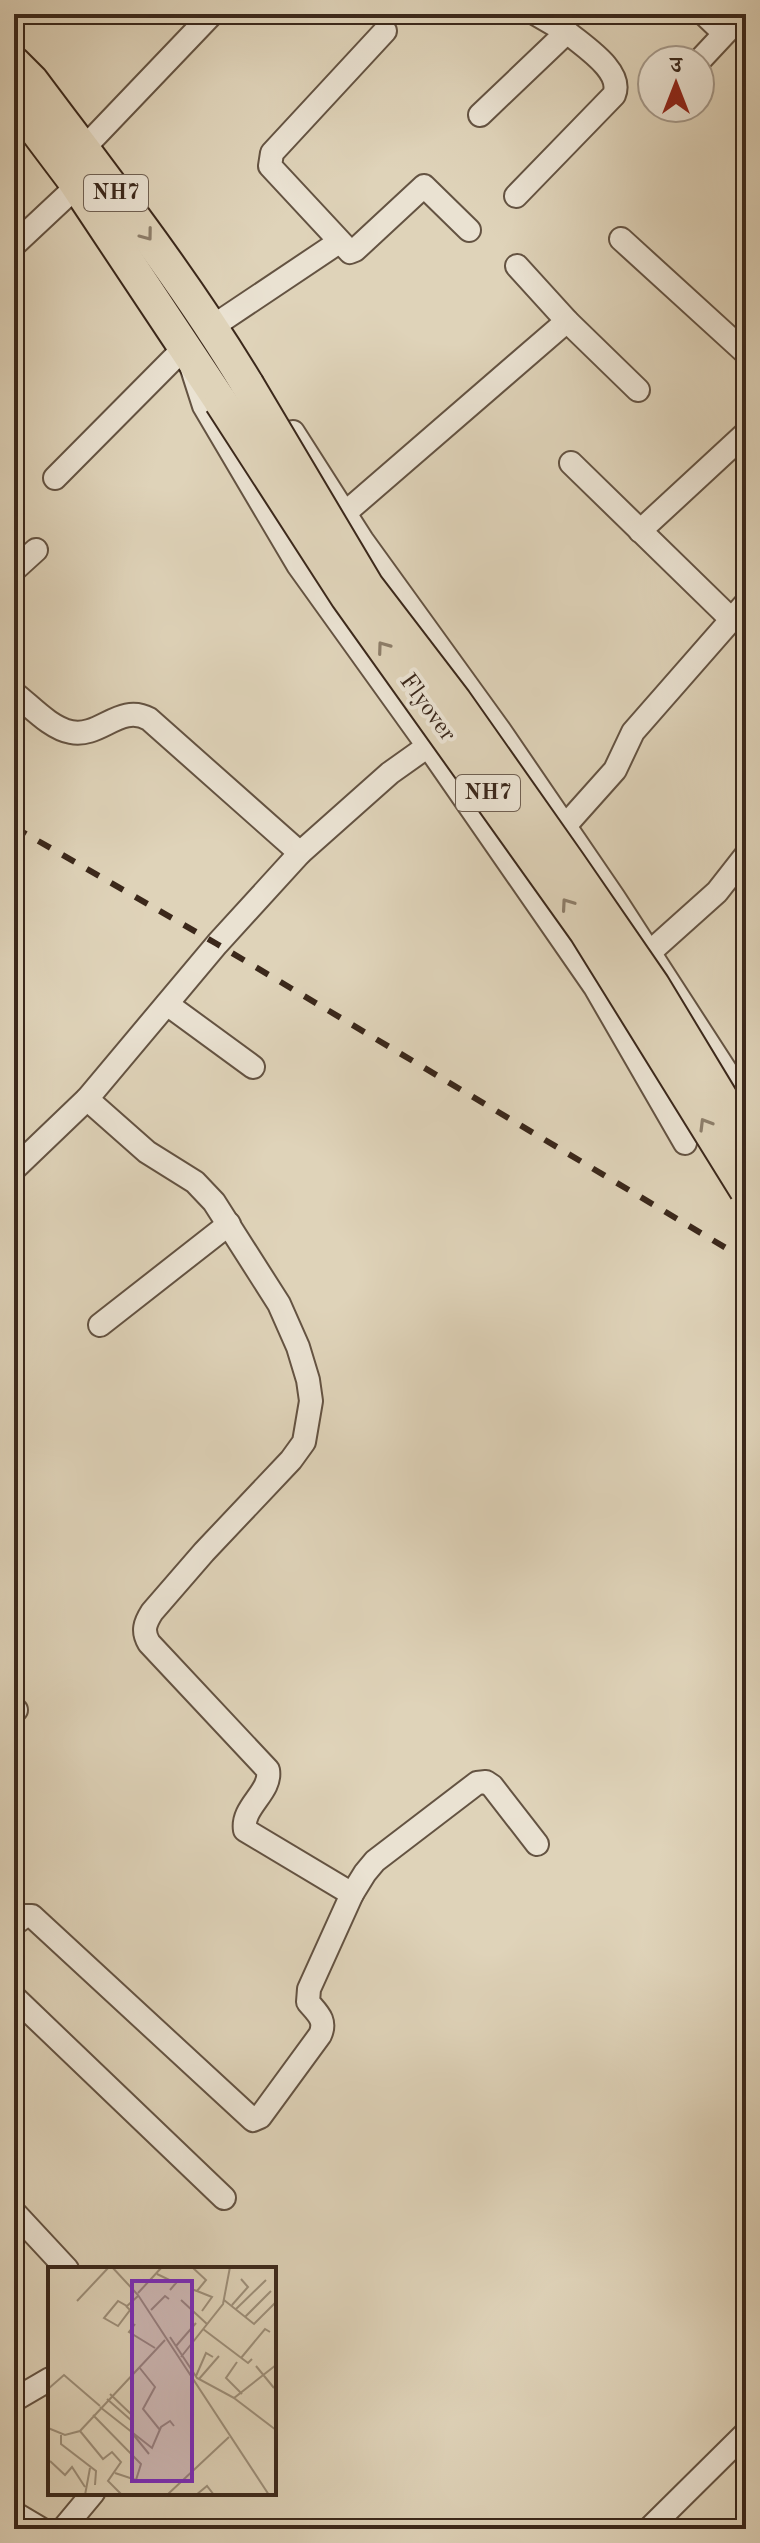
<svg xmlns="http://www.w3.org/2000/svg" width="760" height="2543" font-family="'Old Standard TT','Noto Serif Devanagari',serif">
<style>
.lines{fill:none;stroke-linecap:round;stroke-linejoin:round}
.minor-casing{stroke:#645342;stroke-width:26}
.highway-casing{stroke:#3b281b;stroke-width:36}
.minor{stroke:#eae2d2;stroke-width:22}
.highway{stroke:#dfd3b9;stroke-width:32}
.rail{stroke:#3b281b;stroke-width:6;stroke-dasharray:14 14;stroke-linecap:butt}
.highway-bridge-casing{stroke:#3b281b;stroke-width:36;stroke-linecap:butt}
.highway-bridge{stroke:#dfd3b9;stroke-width:32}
.oneway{stroke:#8d7e6a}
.labels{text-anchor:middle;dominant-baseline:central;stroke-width:8;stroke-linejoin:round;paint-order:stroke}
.shield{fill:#eae2d2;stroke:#706052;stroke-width:2}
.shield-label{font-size:22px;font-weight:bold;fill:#3b281b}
.street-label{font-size:24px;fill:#3b281b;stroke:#eae2d2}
.inset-road{fill:none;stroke:#9d8f7a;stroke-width:2}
.view{fill:#7b2cbf;fill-opacity:0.15;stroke:#7b2cbf;stroke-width:4}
.inset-edge{fill:none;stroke:#3b281b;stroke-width:4}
</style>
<rect width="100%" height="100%" fill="#dfd3b9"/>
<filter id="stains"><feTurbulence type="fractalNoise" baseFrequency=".0025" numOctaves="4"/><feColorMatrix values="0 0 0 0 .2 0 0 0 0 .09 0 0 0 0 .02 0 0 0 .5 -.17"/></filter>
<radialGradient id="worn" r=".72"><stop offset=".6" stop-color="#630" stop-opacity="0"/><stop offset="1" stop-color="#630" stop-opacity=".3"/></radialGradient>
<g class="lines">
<defs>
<g id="minor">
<path d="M704,14l20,19"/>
<path d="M385,31l-113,122 -2,13 80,86 5,-2 69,-64 45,44"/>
<path d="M700,60l43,-46"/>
<path d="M480,115l87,-83 -31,-18"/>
<path d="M83,149l129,-135"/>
<path d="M516,196l98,-101c10,-24 -31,-49 -47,-63"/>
<path d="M621,239l125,114"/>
<path d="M14,245l63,-59"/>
<path d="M517,266l50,55 71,69"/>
<path d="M222,338l-10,-11 127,-85"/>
<path d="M293,432l69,108 138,191 114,167 132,204"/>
<path d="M571,463l160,156"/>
<path d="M55,478l130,-131 19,59 94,159 130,181 167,241 90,156"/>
<path d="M345,513l222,-192"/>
<path d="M640,531l106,-98"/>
<path d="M14,570l22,-20"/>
<path d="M14,693c17,13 36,35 57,39 29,6 49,-29 78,-13l151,134"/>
<path d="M565,826l50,-56 18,-38 113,-129"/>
<path d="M638,959l12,-7 67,-60 29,-37"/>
<path d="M167,1004l86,63"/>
<path d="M87,1099l60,53 48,30 19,20 65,102 19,43 10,33 3,21 -7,41 -13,18 -87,92 -52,60c-7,11 -10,19 -3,31l119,127c4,22 -27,37 -23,60l107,64"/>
<path d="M14,1169l73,-70 130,-155 83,-91 90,-80 38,-27"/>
<path d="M100,1325l129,-101"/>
<path d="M14,1708l2,2"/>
<path d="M14,1924l11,-8h7l221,204 7,-3 60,-82c7,-15 -3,-22 -12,-33l1,-13 43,-95 13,-21 10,-12 102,-78 9,-1 6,4 45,58"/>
<path d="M14,1997l210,201"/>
<path d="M14,2212l53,57"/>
<path d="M14,2400l36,-21"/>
<path d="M14,2513l27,16"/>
<path d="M63,2529l30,-36"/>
<path d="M649,2529l97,-96"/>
</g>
<g id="highway">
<path d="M14,63l18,18c74,99 151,197 215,303"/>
<path d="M14,101l58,77 149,224"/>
</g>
</defs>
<use href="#minor" class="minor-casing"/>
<use href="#highway" class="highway-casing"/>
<use href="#minor" class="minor"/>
<use href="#highway" class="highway"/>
<path class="rail" d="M14,827l203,117 529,316"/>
<defs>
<g id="highway-bridge">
<path d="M247,384l120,202 88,115 114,162 84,122 93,154"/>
<path d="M221,402l126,195 239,335 160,258"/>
</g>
</defs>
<use href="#highway-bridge" class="highway-bridge-casing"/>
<use href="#highway-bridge" class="highway-bridge"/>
</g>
<defs><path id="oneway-chevron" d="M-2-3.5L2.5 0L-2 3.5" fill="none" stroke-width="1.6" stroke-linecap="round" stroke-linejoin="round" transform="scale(2)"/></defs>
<g class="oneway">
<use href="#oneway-chevron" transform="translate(147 235) rotate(53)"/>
<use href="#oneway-chevron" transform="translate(383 647) rotate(-126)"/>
<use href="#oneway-chevron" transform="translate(567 904) rotate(-125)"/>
<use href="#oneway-chevron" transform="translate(705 1124) rotate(-121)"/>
</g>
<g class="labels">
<g class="shield">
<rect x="84" y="175" width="64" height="36" rx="6"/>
<rect x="456" y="775" width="64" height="36" rx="6"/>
</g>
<g class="shield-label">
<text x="116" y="193">NH7</text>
<text x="488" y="793">NH7</text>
</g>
<g class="street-label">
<text transform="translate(427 708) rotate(54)">Flyover</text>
</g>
</g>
<g transform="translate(48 2267)">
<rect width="228" height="228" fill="#dfd3b9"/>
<path class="inset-road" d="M64,0l26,28 131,200M109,7l19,9 -6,7M143,22l6,2 9,-11 -14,-13M149,24l15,6 -10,14M90,26l24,-26M133,33l26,24M176,33l30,24 22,-22M29,34l32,-34M184,38l16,-18 -7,-8M78,39l4,4 -12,16 -14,-8 14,-17 9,5 11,-10M188,42l30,-29M103,43l14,-14 4,3M197,50l26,-26M87,57l-6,8 26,16M155,62l45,34 4,-4M122,70l27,41 37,20 42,-33M128,79l20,-23M133,90l42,-53 7,-37M193,91l24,-29 5,3M189,95l-11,16 16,16M208,99l18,22M91,100l16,20 -12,22 17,21M148,109l10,-23 7,4M151,112l20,-23M0,122l16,-14 36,31M62,127l23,22M186,131l42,32M59,132l25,22M52,140l52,41 9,-21 9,-6 4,5M45,148l48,49 -5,16 -21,-7M0,161l17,7 15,-4 85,-91M32,164l23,28 9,-7 9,10 -13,19 14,14M84,166l17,21M13,168v9l35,27 -1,14M2,194l15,14 7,-8 13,20M37,228l5,-27M119,228l62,-58M148,228l11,-9 7,9"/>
<path class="view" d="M84,14h60v200h-60z"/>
<rect width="228" height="228" class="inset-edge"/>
</g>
<rect width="760" height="2543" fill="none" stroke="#dfd3b9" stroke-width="48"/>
<rect x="16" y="16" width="728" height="2511" fill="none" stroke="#3b281b" stroke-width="4"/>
<rect x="24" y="24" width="712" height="2495" fill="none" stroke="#3b281b" stroke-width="2"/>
<g transform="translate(676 84)"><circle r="38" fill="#eae2d2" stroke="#a49889" stroke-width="2"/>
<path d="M0-6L14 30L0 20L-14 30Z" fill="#8f2418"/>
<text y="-12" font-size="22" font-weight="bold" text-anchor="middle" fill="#3b281b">उ</text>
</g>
<rect width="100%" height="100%" filter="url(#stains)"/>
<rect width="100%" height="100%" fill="url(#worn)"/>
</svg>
